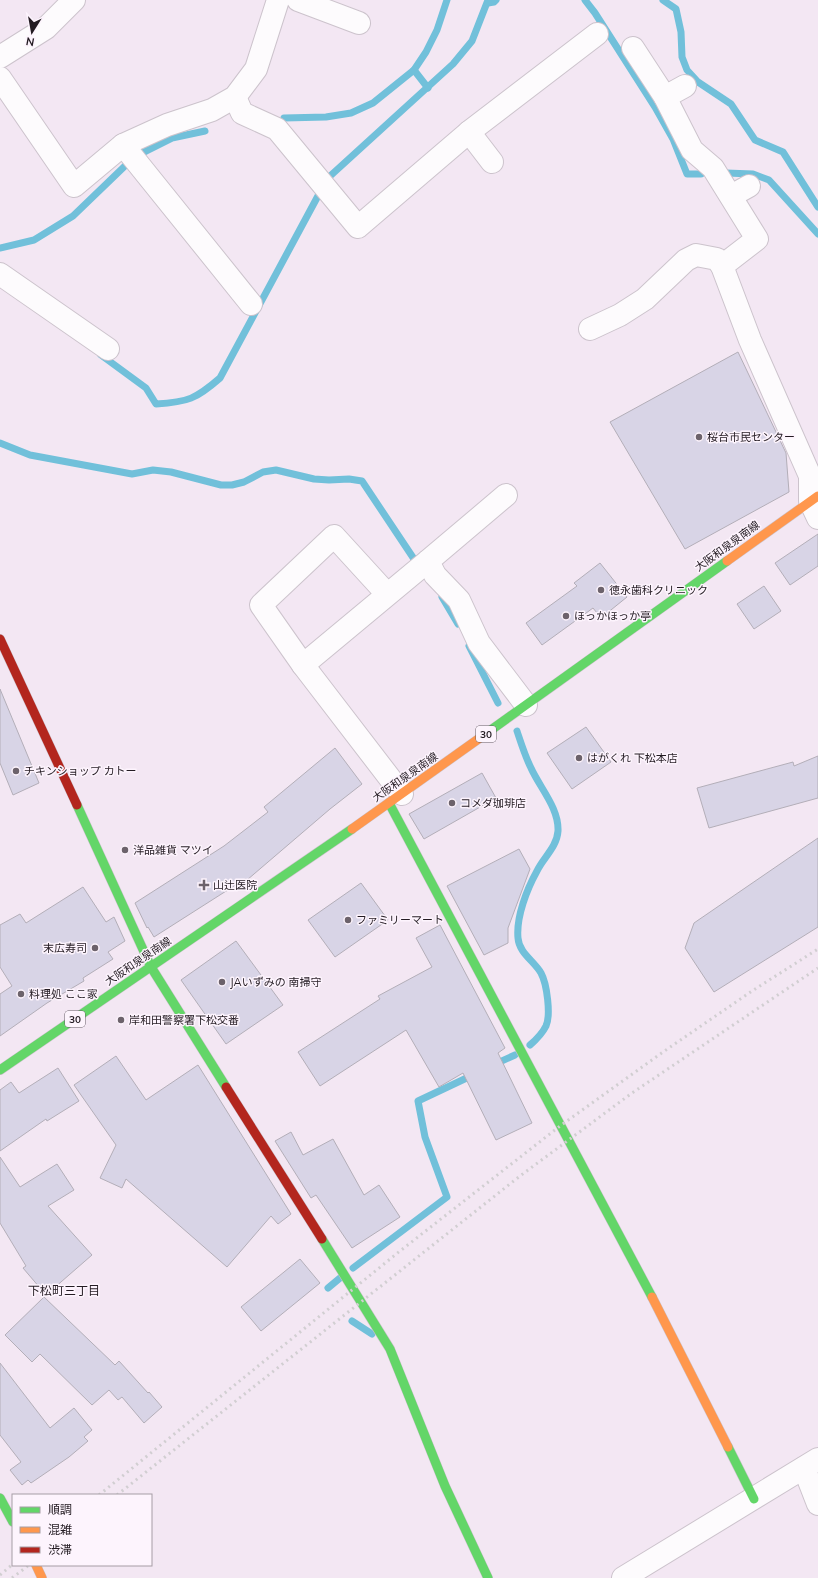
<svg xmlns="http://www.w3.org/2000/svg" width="818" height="1578" font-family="Mulish,'Noto Sans JP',sans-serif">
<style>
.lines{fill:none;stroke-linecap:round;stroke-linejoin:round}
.stream{stroke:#71c0da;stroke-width:7}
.building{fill:#d8d4e6;stroke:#b3aeb8}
.street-casing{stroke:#ccc3cc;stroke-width:24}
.fast-casing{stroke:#ccc3cc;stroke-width:10}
.slow-casing{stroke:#ccc3cc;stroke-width:10}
.jam-casing{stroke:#ccc3cc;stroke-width:10}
.street{stroke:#fdfbfd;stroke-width:22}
.fast{stroke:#63d668;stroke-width:9}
.slow{stroke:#ff974d;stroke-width:9}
.jam{stroke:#b3261e;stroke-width:9}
.rail{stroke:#d1ced1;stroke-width:3;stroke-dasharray:2 4;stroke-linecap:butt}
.poi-dot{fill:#6c626b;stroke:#fdf4fd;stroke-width:1.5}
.labels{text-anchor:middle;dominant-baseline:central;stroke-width:3;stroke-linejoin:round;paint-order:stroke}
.shield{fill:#fdf4fd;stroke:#645c64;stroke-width:1}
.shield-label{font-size:10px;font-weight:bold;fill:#231b22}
.poi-label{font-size:11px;fill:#231b22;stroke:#fdf4fd;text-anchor:start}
.street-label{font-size:11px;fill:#231b22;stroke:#fdf4fd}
.neighbourhood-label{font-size:12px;fill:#231b22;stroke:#fdf4fd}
</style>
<rect width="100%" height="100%" fill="#f3e7f3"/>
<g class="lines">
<g class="stream">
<path d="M585,0l10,13 60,94 18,32 14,35h14"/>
<path d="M663,0l13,9 5,23 1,25 5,13 11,12 33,22 24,36 28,12 35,55"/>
<path d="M488,3l6,-1 2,-2"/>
<path d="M414,70l14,18"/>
<path d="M284,118l42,-1 25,-4 22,-10 41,-33 12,-18 11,-22 10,-30"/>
<path d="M142,153l30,-15 33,-7"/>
<path d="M726,173l27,1 16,6 49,54"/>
<path d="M329,177l124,-113 19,-23 16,-41"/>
<path d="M0,248l34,-8 39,-24 54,-52"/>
<path d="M101,355l45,33 10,16c32,-2 40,-5 64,-26l99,-184"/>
<path d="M0,443l30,12 102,19 21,-4 18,2 50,13h11l12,-3 19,-10 13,-2 38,9 15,1 20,-1 13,2 52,78"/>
<path d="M442,597l16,27"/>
<path d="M469,646l29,57"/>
<path d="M517,731c4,12 8,25 14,37 9,20 28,40 27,63 -1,16 -15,27 -21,40 -10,18 -21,46 -19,67 1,15 16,23 23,35 6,11 10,42 5,53 -4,8 -9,13 -16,19"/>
<path d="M493,1065l22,-10"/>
<path d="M353,1268l94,-71 -22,-60 -7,-36 55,-26"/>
<path d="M328,1288l12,-10"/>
<path d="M352,1321l20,13"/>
</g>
</g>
<g class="building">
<path d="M738,352l48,101 3,39 -104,57 -75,-127z"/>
<path d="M818,534v32l-28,19 -15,-22z"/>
<path d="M600,563l27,34 -26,21 -8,-10 -51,37 -16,-22 51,-37 -3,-3z"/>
<path d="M764,586l17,25 -27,18 -17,-25z"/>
<path d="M0,689l39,94 -26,12 -13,-32z"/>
<path d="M586,727l25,35 -39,27 -25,-36z"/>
<path d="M335,748l27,36 -32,25 -83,71 -2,-1 -91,58 -6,-10 -1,1 -12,-25 89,-57 44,-34 -4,-5z"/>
<path d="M818,756v42l-109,30 -12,-40 96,-26 1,4z"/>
<path d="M482,773l14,25 -72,41 -15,-25z"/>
<path d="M818,838v89l-104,65 -29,-44 9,-25z"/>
<path d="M519,849l11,20 -22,59v15l-24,12 -37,-69z"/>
<path d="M361,883l27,37 -53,37 -27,-37z"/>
<path d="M83,887l23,35 8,-5 11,24 -17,11 5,7 -30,19 1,3 -37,22 -47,33v-42l12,-8 -12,-19v-42l20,-11 6,9z"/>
<path d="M440,925l65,123 -7,5 34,70 -36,17 -33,-67 -24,14 -33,-57 -86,56 -22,-34 82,-53 -2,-3 54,-29 -16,-29z"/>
<path d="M236,941l47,64 -57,39 -45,-64z"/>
<path d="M116,1056l30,44 52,-35 93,149 -13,10 -7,-8 -44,51 -101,-88 -4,9 -22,-10 16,-33 -42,-60z"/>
<path d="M58,1068l21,33 -32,20 -1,-2 -46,32v-61l11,-8 8,11z"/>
<path d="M291,1132l12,23 30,-16 31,56 15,-10 21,32 -48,31 -36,-53 -5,3 -36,-57z"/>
<path d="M0,1157l20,30 37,-23 17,26 -26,16 44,49 -46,40 -23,-27 3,-2 -26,-43z"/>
<path d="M300,1259l20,24 -59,48 -20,-24z"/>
<path d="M44,1297l71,68 4,-4 29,32 1,-1 13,15 -18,16 -22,-26 -4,3 -9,-10 -17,15 -52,-51 -8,8 -27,-27z"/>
<path d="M0,1363l50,65 24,-20 18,22 -8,7 4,4 -19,16 -38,26 -3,-3 -6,5 -12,-15 11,-8 -21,-27z"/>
</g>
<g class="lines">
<defs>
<g id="street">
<path d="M298,0l61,23"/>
<path d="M633,48l32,49 27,53 21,18 44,71 -35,27"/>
<path d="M0,57l46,-29 28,-28"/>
<path d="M0,78l74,108 49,-41 44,-20 45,-15 23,-13 21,-28 22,-69"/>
<path d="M235,97l7,16 35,16 81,98 111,-95 128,-98"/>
<path d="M665,97l20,-11"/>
<path d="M469,132l23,30"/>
<path d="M123,145l128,159"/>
<path d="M731,196l18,-10"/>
<path d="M0,274l108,75"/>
<path d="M590,329l30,-14 25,-16 41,-39 10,-5 21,4 5,7 28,74 60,136v25l8,17"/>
<path d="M506,495l-78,66 7,14 24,25 20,43 47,62"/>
<path d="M387,594l-53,-58 -73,69 42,60 99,129"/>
<path d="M303,665l125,-104"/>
<path d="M804,1468l14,36"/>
<path d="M623,1578l195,-119"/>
</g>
<g id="fast">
<path d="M484,735l243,-174"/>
<path d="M389,803l263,494"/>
<path d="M77,805l74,162 75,120"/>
<path d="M0,1070l352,-241"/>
<path d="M322,1239l68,110 55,137 43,92"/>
<path d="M728,1447l26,52"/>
<path d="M0,1498l13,24"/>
</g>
<g id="slow">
<path d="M727,561l91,-65"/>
<path d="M352,829l132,-94"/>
<path d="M652,1297l76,150"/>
<path d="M36,1565l6,13"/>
</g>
<g id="jam">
<path d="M0,639l77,166"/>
<path d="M226,1087l96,152"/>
</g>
</defs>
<use href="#street" class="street-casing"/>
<use href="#fast" class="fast-casing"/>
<use href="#slow" class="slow-casing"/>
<use href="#jam" class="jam-casing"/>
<use href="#street" class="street"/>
<use href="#fast" class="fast"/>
<use href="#slow" class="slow"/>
<use href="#jam" class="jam"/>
<g class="rail">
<path d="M99,1495l301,-244 160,-125 103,-74 89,-61 66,-42"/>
<path d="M117,1495l403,-319 112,-83 186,-125"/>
<path d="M0,1575l13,-11"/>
<path d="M12,1578l17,-13"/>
</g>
</g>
<g class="poi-dot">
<circle cx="699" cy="437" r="4"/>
<circle cx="601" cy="590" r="4"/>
<circle cx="566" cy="616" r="4"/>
<circle cx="579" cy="758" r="4"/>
<circle cx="16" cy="771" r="4"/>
<circle cx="452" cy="803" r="4"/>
<circle cx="125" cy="850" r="4"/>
<path d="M202 879h4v4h4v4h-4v4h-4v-4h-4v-4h4z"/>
<circle cx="348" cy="920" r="4"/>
<circle cx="95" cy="948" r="4"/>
<circle cx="222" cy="982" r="4"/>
<circle cx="21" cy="994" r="4"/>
<circle cx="121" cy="1020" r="4"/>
</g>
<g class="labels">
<g class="shield">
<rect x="476" y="726" width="20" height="16" rx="3"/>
<rect x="65" y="1011" width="20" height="16" rx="3"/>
</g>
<g class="shield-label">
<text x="486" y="734">30</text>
<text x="75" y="1019">30</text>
</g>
<g class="poi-label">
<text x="707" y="437">桜台市民センター</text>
<text x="609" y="590">徳永歯科クリニック</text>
<text x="574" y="616">ほっかほっか亭</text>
<text x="587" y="758">はがくれ 下松本店</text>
<text x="24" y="771">チキンショップ カトー</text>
<text x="460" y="803">コメダ珈琲店</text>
<text x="133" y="850">洋品雑貨 マツイ</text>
<text x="213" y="885">山辻医院</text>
<text x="356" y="920">ファミリーマート</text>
<text x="87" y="948" text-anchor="end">末広寿司</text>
<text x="230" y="982">JAいずみの 南掃守</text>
<text x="29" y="994">料理処 ここ家</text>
<text x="129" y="1020">岸和田警察署下松交番</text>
</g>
<g class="street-label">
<text transform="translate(727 546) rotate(-36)">大阪和泉泉南線</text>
<text transform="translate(405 777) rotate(-35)">大阪和泉泉南線</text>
<text transform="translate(138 961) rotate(-34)">大阪和泉泉南線</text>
</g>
<g class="neighbourhood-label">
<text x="64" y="1290">下松町三丁目</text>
</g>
</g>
<rect x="12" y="1494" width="140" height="72" fill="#fdf4fd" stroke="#a69da5"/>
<rect x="20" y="1507" width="20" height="6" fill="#63d668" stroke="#a69da5"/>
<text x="48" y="1514" font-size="12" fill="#231b22">順調</text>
<rect x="20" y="1527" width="20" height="6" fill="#ff974d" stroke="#a69da5"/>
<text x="48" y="1534" font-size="12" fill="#231b22">混雑</text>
<rect x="20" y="1547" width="20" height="6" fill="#b3261e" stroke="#a69da5"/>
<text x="48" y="1554" font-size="12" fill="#231b22">渋滞</text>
<g transform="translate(32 32) rotate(191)" stroke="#fdf4fd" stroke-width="3" paint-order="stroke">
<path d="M0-3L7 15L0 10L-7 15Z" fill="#231b22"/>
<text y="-6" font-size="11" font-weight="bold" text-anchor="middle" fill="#231b22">N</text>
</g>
</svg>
